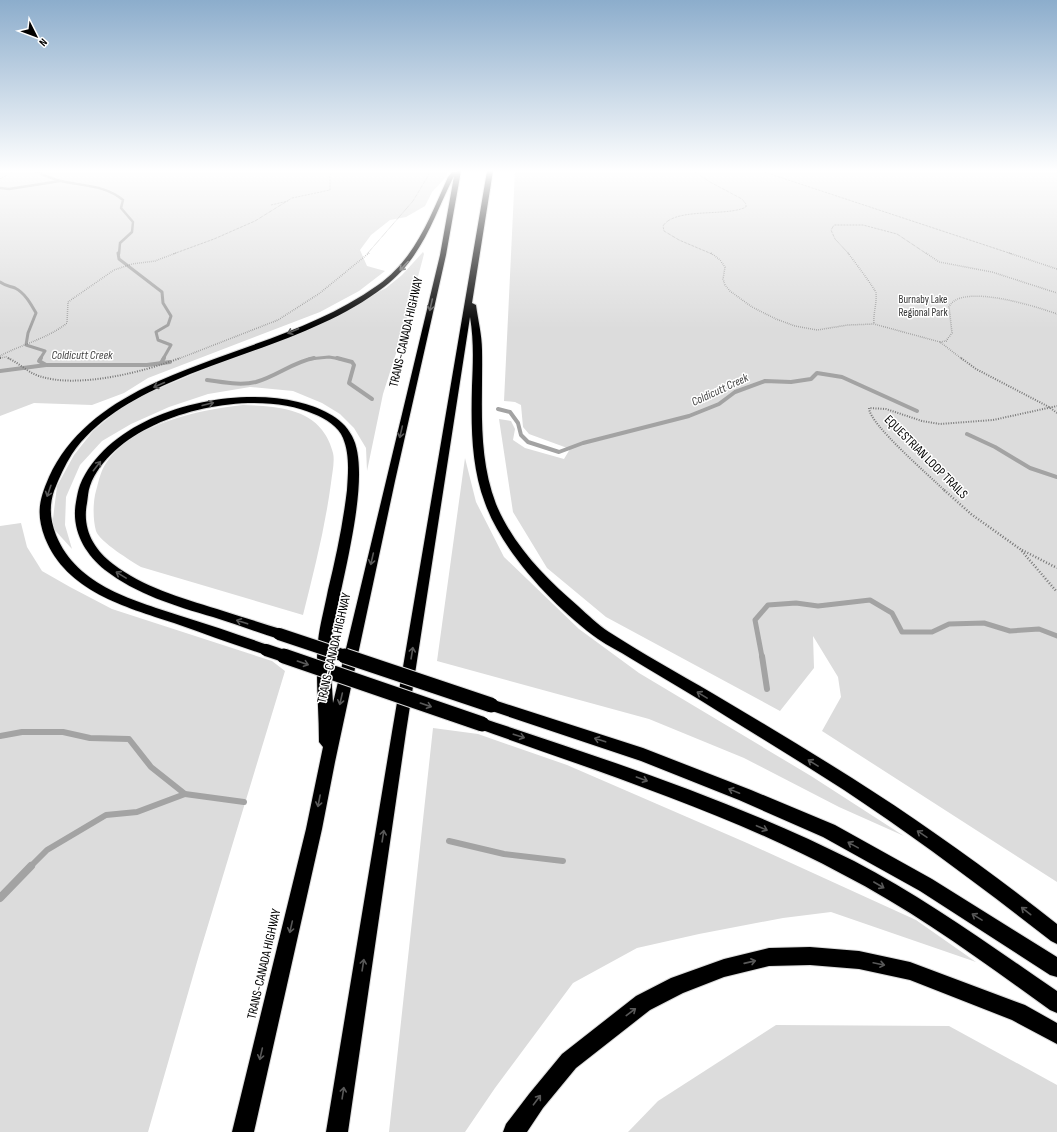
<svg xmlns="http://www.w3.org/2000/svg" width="1057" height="1132" font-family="'Sofia Sans Condensed',sans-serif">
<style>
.green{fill:#dcdcdc}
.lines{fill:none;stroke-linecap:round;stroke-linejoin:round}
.stream-far5{stroke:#a3a3a3;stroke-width:2.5}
.stream-far4{stroke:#a3a3a3;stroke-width:3}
.stream-far3{stroke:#a3a3a3;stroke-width:4}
.stream-far2{stroke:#a3a3a3;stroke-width:5}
.stream-far1{stroke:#a3a3a3;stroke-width:6}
.stream{stroke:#a3a3a3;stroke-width:8}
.motorway-casing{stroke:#dbdbdb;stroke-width:2}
.path-far3{stroke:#777;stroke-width:1;stroke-dasharray:0.5 1;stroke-linecap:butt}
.path-far2{stroke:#777;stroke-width:1.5;stroke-dasharray:0.5 1.5;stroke-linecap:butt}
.path-far1{stroke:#777;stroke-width:2;stroke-dasharray:1 1.5;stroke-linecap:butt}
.path{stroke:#777;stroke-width:2.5;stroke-dasharray:1 2;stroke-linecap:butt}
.motorway{fill:#000;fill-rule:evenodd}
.motorway-bridge-far1-casing{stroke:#dbdbdb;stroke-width:14;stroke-linecap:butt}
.motorway-bridge-casing{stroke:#dbdbdb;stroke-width:17;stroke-linecap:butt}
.motorway-bridge-far1{stroke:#000;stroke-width:12}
.motorway-bridge{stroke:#000;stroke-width:15}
.oneway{stroke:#595959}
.labels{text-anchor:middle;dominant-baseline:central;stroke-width:3;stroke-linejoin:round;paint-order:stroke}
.far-park-label{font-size:11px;fill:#333;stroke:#fff}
.far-water-label{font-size:12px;font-style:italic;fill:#444;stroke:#fff}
.street-label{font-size:13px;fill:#000;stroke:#fff}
</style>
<rect width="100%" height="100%" fill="#fff"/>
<g class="green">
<path d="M0,171h448l-1,5 -15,16 -7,14 -19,11 -16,3 -19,15 -11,15 7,16 18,5 -26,20 -39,21 -172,66 -24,15 -32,12 -58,-2 -34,13z"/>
<path d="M515,171h542v711l-235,-151 19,-34 -3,-20 -25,-41 1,32 -34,43 -174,-94 -59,-49 -34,-56 -14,-93 12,2 4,8 -2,11 12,8 39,11 6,-10 -41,-15 -6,-7 -2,-22 -6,-3 -11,-1z"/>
<path d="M423,252l1,2 -18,68 -23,72 -16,77 -1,-23 -12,-20 -14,-14 -18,-11 -29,-12 -43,-4 -42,7 -39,13 -38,17 -29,17 -22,24 -14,32 -1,28 7,24 -20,-22 5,-41 17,-31 19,-24 24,-20 31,-18 191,-80 47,-25 16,-13z"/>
<path d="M243,405c26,1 62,2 79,25 5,6 9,15 11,23 2,8 -1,21 -2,30 -6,45 -17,88 -28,132l-162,-48c-10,-6 -41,-25 -45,-36 -3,-11 -3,-25 -1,-36 3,-11 5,-23 11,-32 27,-40 93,-53 137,-58z"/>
<path d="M465,458l11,44 28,55 75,72 60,44 172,103 93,60 -65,-29 -95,-49 -95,-39 -212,-58z"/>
<path d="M21,523l6,24 15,24 28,16 42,22 160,52 13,10 -86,284 -51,177h-148v-606z"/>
<path d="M433,728l45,6 89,31 180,78 169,77 60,42 -145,-50 -48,6 -84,16 -62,14 -64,35 -78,105 -30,44h-76z"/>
<path d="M776,1025l173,1 108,59v47h-429l30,-31z"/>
</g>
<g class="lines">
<g class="stream-far5">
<path d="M34,171c9,3 17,8 27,10 22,5 44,4 62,19l-2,8 12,14 -1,10 -12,11 -1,11"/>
<path d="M0,188l9,1 51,-8"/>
</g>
<g class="stream-far4">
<path d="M118,253l1,6 43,33 1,11 8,13 -3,9 -12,7 2,8 13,5 -8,14"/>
<path d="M0,282c5,4 10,4 15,6 10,5 16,16 21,25l-8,20 -2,12 19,6 -5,8"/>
<path d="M309,359l20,-2 12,2"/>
</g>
<g class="stream-far3">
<path d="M41,358l-2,3 7,4h101l23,-3"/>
<path d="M337,358l15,4 2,3 -5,18 23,16"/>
<path d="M161,363l3,-5"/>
<path d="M0,371l46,-6"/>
<path d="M207,380c16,2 33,6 49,2 21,-6 37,-20 58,-24"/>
<path d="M498,409l12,3 8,11 3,12 7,7 31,10 24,-9 106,-27 30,-12 16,-12 30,-11 26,1 20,-3 6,-6 25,4 75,34"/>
<path d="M967,434l28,13 35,21 27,9"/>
</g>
<path class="stream-far2" d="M762,657l-7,-37 13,-15 28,-2 22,3 52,-6 22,13 10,19h30l17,-8 35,-1 26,8 29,-2 18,7"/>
<g class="stream-far1">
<path d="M762,656l5,33"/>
<path d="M0,736l22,-4h41l27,6 39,1 22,28 34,27 59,8"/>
<path d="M449,841l55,13 59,7"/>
<path d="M30,867l17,-17 59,-35 31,-3 48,-18"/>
</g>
<path class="stream" d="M0,898l31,-32"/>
<defs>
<g id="motorway">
<path d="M461,171l-15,84 -51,226 -60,281 -13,67 -68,303h-22l74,-303 17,-82 -4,-5c0,-33 -4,-68 -1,-101 2,-17 7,-35 10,-51 8,-33 15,-66 19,-100 1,-17 3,-35 -4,-52 -4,-11 -18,-20 -29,-24 -64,-29 -197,1 -224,72 -2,5 -2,11 -3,17 -5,25 6,46 26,61 30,23 68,34 104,45 22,7 44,14 67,21l2,4 -2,4 -5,1c-22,-7 -44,-15 -66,-22 -38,-11 -77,-23 -108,-47 -21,-17 -34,-41 -29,-68 1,-6 2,-12 4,-17 31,-73 148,-100 218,-83 20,5 44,14 54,34 22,40 -14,155 -20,202 -3,21 0,44 1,65l107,-448 14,-79c-21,42 -31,81 -70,111 -61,47 -145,65 -215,96 -36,16 -74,37 -97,71 -7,11 -13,24 -18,37 -5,15 -4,29 2,44 21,52 80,66 128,82 29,9 58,19 87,29l2,4 -2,4 -5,1c-31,-10 -61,-21 -92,-32 -49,-16 -108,-32 -129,-85 -9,-24 -6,-38 4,-61 19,-42 56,-70 97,-90 76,-37 162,-52 232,-102 37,-26 52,-68 70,-108l4,-5z"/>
<path d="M487,171h6l-21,132 4,2c2,15 6,30 6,45 1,52 -5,104 14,154 17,41 49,74 82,102 10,9 20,19 31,26 34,22 69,41 103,61 47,28 94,56 140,85 71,45 139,94 205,146v20l-6,-3c-68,-53 -136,-104 -207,-151 -48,-31 -96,-60 -144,-90 -23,-14 -47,-28 -70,-42 -11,-7 -22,-12 -32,-19 -43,-31 -95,-86 -113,-136 -14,-37 -14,-78 -13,-117 1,-24 2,-45 -2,-69l-64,415 -58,400h-22l66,-400z"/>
<path d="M491,699l152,49 108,42 84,35 97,54 125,78v20l-7,-2 -130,-84 -97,-54 -84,-37 -98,-39 -155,-52 -2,-4 2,-4z"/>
<path d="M482,718c126,42 253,83 372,143 71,37 137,85 203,130v22l-7,-3c-67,-48 -134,-98 -208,-136 -116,-62 -241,-101 -365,-146l-2,-4 2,-4z"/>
<path d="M810,947l49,4 51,11 115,43 32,18v21l-45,-24 -102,-40 -51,-11 -49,-4 -41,1 -45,11 -41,16 -33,17 -74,58 -33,40 -16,24h-24l3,-8 23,-30 33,-40 74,-58 35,-18 53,-19 45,-11z"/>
</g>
</defs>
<use href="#motorway" class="motorway-casing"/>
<g class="path-far3">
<path d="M694,171l16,11 32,17 4,5v3c-19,10 -71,0 -83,19l1,5 15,9 33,14"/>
<path d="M761,171l251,83"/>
<path d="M0,179l14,-8"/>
<path d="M271,205l17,-4"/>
<path d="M173,254l41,-15 41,-18 37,-23 38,-8v-19"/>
<path d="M367,254l46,-53 18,-30"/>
<path d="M849,254l-14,-15 -4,-9 3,-5h29l34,9 30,20"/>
</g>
<g class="path-far2">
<path d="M711,253l9,7 5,7 -2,12 2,6 5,6 22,16 24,12 19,7 22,4 31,-5 26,-1 66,18 22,17"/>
<path d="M848,253c3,4 28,37 28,40 1,11 -3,20 -2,31"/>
<path d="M926,253l13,9 53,10 65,21"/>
<path d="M1009,253l48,16"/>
<path d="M940,342l6,-1 6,-8 -3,-26c11,-25 89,0 108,7"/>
<path d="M0,356c22,-12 47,-17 67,-33l1,-21 46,-32 18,-6 23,-3 21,-8"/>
<path d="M0,358l6,-1 4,2"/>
<path d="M178,359l100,-39 42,-27 49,-40"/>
</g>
<g class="path-far1">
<path d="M0,358h2"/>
<path d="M8,358c11,5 19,14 31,18 38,13 105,-4 141,-18"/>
<path d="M961,358l15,11 73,38 8,6"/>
<path d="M945,491c-14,-14 -76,-67 -76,-83l17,1 36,12 18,3 53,-4 64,-14"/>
</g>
<g class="path">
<path d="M944,490l27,24 49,35 37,43"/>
<path d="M1022,550l35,18"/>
</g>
<use href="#motorway" class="motorway"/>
<defs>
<g id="motorway-bridge-far1">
<path d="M279,634l69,23"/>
<path d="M266,650l21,7"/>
</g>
<g id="motorway-bridge">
<path d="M284,656l198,68"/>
<path d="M345,656l146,49"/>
</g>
</defs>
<use href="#motorway-bridge-far1" class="motorway-bridge-far1-casing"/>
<use href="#motorway-bridge" class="motorway-bridge-casing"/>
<use href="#motorway-bridge-far1" class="motorway-bridge-far1"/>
<use href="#motorway-bridge" class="motorway-bridge"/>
</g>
<defs><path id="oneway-shaft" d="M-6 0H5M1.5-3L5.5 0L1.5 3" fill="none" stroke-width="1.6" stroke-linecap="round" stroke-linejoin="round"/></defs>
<g class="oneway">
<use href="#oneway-shaft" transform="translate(404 266) rotate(133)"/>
<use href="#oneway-shaft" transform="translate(431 305) rotate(103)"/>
<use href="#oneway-shaft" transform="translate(293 331) rotate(157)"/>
<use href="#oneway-shaft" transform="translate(159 385) rotate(156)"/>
<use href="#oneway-shaft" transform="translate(208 404) rotate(-14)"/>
<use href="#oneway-shaft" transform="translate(401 432) rotate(103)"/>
<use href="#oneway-shaft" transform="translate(97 466) rotate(-52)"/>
<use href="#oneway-shaft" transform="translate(49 491) rotate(109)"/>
<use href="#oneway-shaft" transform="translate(372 559) rotate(103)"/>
<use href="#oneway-shaft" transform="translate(121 575) rotate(-149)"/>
<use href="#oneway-shaft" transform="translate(242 622) rotate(-162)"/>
<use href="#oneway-shaft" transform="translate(412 653) rotate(-81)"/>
<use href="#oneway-shaft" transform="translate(303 663) rotate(19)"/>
<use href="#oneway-shaft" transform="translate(702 695) rotate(-149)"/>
<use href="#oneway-shaft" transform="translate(341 699) rotate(103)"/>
<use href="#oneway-shaft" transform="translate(426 705) rotate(19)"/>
<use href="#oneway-shaft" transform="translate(519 736) rotate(18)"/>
<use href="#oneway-shaft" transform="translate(600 740) rotate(-162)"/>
<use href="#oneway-shaft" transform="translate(813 763) rotate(-148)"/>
<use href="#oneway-shaft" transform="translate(642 779) rotate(20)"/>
<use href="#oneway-shaft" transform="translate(734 791) rotate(-158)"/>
<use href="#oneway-shaft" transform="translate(319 801) rotate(101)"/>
<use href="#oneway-shaft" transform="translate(762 828) rotate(23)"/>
<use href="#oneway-shaft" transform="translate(922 834) rotate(-146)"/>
<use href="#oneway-shaft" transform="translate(383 836) rotate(-81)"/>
<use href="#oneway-shaft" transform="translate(853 845) rotate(-151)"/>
<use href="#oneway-shaft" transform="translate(879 885) rotate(30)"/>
<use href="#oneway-shaft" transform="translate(1026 911) rotate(-142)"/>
<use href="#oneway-shaft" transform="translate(977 917) rotate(-148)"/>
<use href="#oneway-shaft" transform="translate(291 927) rotate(103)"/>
<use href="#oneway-shaft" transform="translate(750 962) rotate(-13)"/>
<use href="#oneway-shaft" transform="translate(879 964) rotate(12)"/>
<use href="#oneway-shaft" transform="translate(363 965) rotate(-81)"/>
<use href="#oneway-shaft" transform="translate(631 1012) rotate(-37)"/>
<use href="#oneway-shaft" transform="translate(261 1054) rotate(103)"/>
<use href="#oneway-shaft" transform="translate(343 1093) rotate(-81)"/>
<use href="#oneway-shaft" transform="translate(537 1100) rotate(-53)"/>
</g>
<linearGradient id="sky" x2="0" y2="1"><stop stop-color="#8cadcc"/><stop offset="0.52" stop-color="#fff"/><stop offset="1" stop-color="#fff" stop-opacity="0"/></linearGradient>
<rect width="1057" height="329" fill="url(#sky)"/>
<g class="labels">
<g class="far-park-label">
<text x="923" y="299">Burnaby Lake<tspan x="923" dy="13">Regional Park</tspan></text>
</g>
<g class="far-water-label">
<text x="82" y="355">Coldicutt Creek</text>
<text transform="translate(720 390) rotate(-25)">Coldicutt Creek</text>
</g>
<g class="street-label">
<text transform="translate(406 332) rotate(-77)">TRANS-CANADA HIGHWAY</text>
<text transform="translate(926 457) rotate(45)">EQUESTRIAN LOOP TRAILS</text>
<text transform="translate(334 648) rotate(-77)">TRANS-CANADA HIGHWAY</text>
<text transform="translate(264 964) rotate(-77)">TRANS-CANADA HIGHWAY</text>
</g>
</g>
<g transform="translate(36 36) rotate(132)" stroke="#ffffff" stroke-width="3" paint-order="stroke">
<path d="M0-3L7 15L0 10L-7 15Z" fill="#000000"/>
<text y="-6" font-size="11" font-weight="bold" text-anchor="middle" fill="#000000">N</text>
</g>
</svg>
